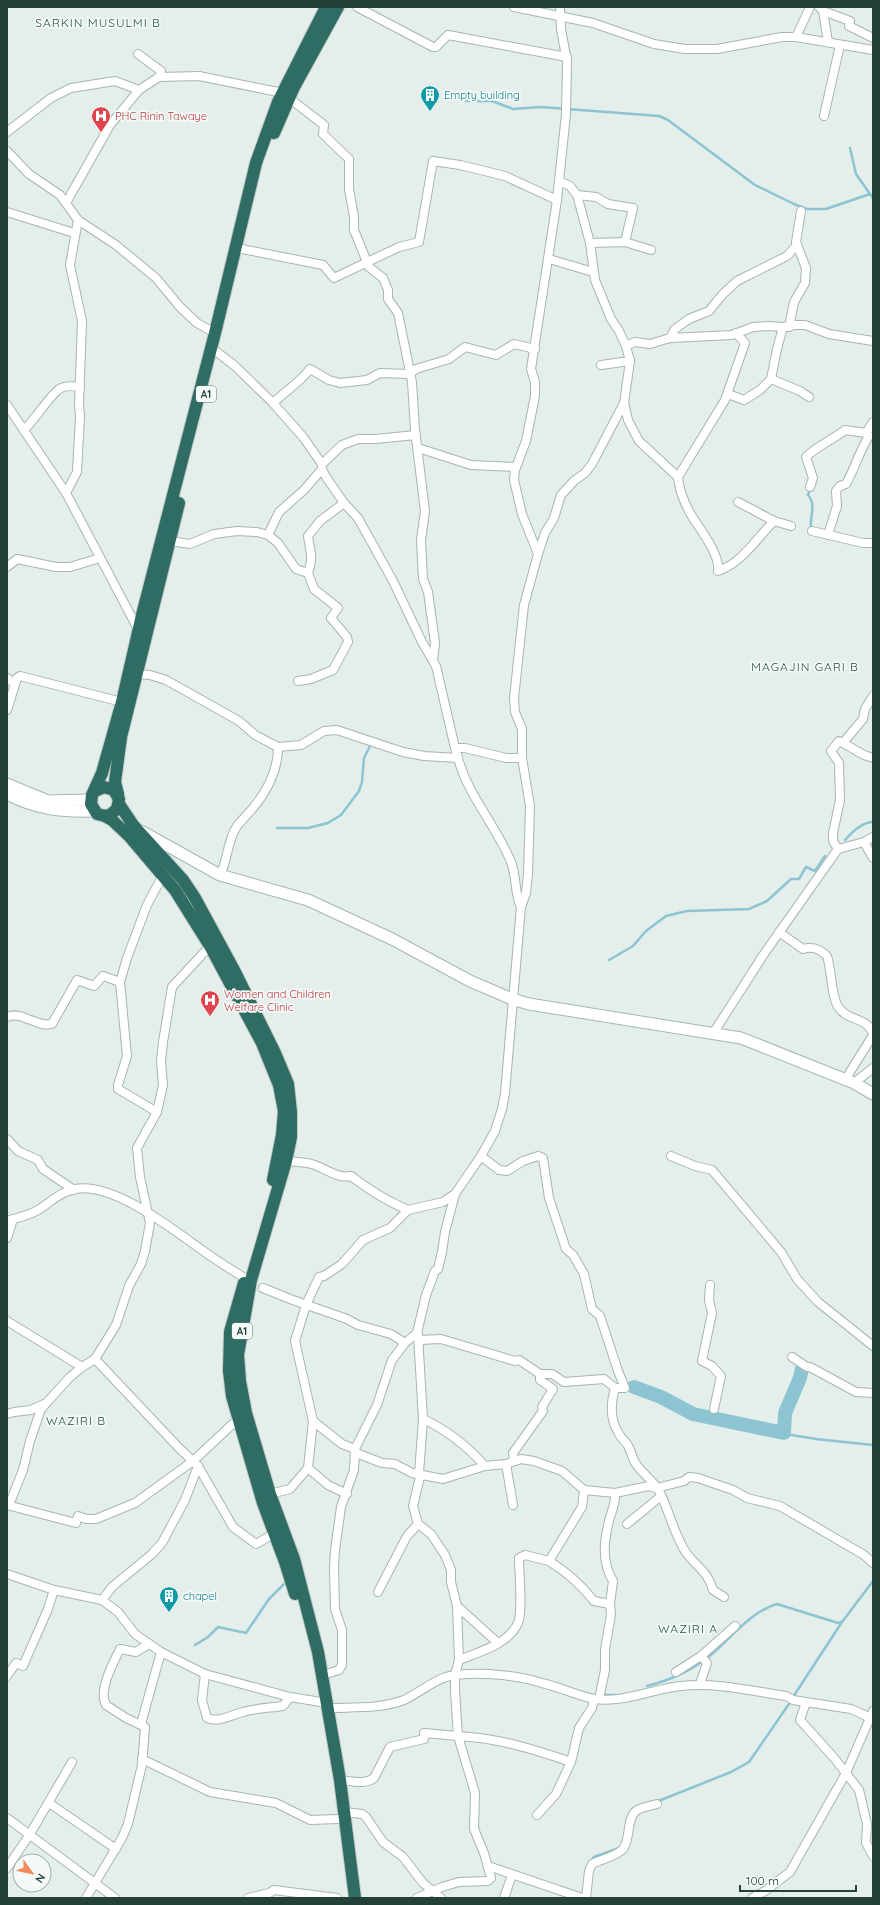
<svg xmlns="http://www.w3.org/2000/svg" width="880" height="1905" font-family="Quicksand,sans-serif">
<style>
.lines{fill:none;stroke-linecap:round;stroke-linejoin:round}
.stream{stroke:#8dc4d2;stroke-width:2.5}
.river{stroke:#8dc4d2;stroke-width:14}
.street-casing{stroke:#a6b6b1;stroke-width:10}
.secondary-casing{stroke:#a2b9b3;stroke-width:13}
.highway-casing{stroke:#c1cac8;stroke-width:14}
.street{stroke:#fff;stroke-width:8}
.secondary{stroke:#fff;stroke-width:11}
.highway{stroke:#2f6c63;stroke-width:12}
.labels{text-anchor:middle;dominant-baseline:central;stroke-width:3.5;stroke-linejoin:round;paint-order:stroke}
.shield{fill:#f5faf8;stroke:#627872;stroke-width:1}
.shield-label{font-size:10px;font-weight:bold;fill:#234039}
.culture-label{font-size:11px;fill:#0d838f;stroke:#f5faf8;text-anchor:start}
.health-label{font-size:11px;fill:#be3a42;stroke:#f5faf8;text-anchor:start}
.neighbourhood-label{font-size:12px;letter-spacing:1px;fill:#1f5248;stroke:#f5faf8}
</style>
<rect width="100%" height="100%" fill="#e4eeea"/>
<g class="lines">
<g class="stream">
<path d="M466,101h26l21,8 28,-2 118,9 9,4 87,65 39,19 13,5h19l44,-15 3,4"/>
<path d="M850,148l6,26 14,20"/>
<path d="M810,489l-2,6c9,10 1,23 3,35"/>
<path d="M277,828h31l20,-5 13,-8 18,-24 3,-9 2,-24 8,-16"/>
<path d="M845,840c7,-8 17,-18 28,-18"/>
<path d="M609,960l24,-14 13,-15 20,-15 21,-5 62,-2 18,-8 24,-22h8l7,-12 9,4 10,-15"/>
<path d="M773,1432l43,7 57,6"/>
<path d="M195,1645l13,-8 10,-10 28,6 23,-34 17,-17"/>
<path d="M647,1686c24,-6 46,-16 65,-32 21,-18 38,-42 65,-50l61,19 3,-1"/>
<path d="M604,1695h13"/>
<path d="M793,1697l49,-75 31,-41"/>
<path d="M656,1802l75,-30 18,-10 42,-61"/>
<path d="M590,1862l4,-5 25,-9"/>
</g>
<path class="river" d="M634,1387l27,10 32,17 91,19 1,-20 15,-35 2,-10"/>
<defs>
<g id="street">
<path d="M357,7l76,40h3l12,-12 119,22"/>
<path d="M514,7l79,16 61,21 31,5h32l65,-12h14l77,13"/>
<path d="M819,7l4,4 27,10 -1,5 24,12"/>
<path d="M823,11l5,31"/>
<path d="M796,37l14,-30"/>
<path d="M138,54l23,17 -2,6"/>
<path d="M289,98l35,27 -1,9 26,25v30l5,28v13l15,37 14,11 5,12v9l10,14 14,69 3,48 10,81 -4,29 2,39 5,13 7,51 -2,17"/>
<path d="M824,116l16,-71"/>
<path d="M7,132l44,-34 20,-10 44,-7 24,9 20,-13 40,-1 84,17"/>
<path d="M7,151l22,23 31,21 18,25 38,25 40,33 24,29 17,16 18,10"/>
<path d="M559,181l11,5 7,9 13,48 5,37 16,39 8,12 7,15 4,15 -6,42 4,17 11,21 39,36c1,12 6,25 12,36 8,14 31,42 28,58 24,-8 38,-32 56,-50"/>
<path d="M577,195l19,2 12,7 25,4 -8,34"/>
<path d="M66,203l44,-78 29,-35"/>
<path d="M7,212l67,21"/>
<path d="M590,243l35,-1 26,8"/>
<path d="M242,249l81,16 11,13 65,-31 20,-5 14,-81 27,4 45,11 52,24"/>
<path d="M549,259l44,13"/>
<path d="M789,327l5,-25 11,-19 1,-15 -10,-26 5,-31"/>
<path d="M670,338l5,-9 14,-10 20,-8 14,-17 14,-13 50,-25 10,-11"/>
<path d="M626,346l9,-4 15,2 20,-6 62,-3 21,-8 16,-1 14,1 12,-2h10l24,9 44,7"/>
<path d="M217,352l18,14 38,37 30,34 19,27v5l4,8 18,26 14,15 35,63 29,61 14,24 19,82"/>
<path d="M601,365l29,-4"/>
<path d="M771,379l29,12 9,6"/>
<path d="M728,394l16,6 16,-10 11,-11 6,-30 6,-22"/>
<path d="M273,403c13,-12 27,-21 37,-34l19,11 11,3 27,-3 13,-7 29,1 7,-5 33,-10 16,-12 31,8 18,-11 21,5"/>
<path d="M7,405l59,88 73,138"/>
<path d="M24,430c11,-10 27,-37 37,-42 6,-3 13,-2 19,-1"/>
<path d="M418,448l53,17 45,2"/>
<path d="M322,464l20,-19 16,-6h17l41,-4"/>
<path d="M678,477l47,-77 20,-57 -9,-10"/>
<path d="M810,487l3,-9 -7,-21c12,-12 25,-16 39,-27l21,3 7,-11"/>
<path d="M66,493l11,-21 3,-56 -1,-12 3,-83 -12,-56 8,-45"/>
<path d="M738,502l36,19 17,5"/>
<path d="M812,531l51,12h10"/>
<path d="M268,535l11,-23 25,-22 18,-21"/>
<path d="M828,535l9,-29 -1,-15 4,-5 6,-2c9,-16 13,-32 23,-48"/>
<path d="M170,541l20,3 24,-10 23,-3 20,1 11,3 10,8 18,26 12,4"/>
<path d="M538,554l7,-21 9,-15 7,-23 13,-14 11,-8 7,-9 32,-61"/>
<path d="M7,567l10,-8 39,8h14l30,-9"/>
<path d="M138,674l12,1 16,5 73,41 16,14 23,12 23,-2 23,-14 13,-1 66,22 21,4 34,2 -3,-10h10l41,10h16"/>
<path d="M7,678l8,6"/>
<path d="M298,681l13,-2 22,-9 15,-28 -1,-5 -16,-19 7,-10 -24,-19 -6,-16c6,-19 2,-19 0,-37l12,-15 24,-18"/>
<path d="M7,710l10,-32 3,-2 102,26"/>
<path d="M843,743l21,12 9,3"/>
<path d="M458,758c10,38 38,67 53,104 6,15 3,31 10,45"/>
<path d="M873,837l-9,5 9,16"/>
<path d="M864,842l-26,7 -5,-8v-8l7,-33 -1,-37 -8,-12 8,-10 4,2 20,-24 2,-10 8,-13"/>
<path d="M220,875c8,-15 7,-34 17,-49 5,-6 11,-12 16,-18 15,-18 25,-38 25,-61"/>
<path d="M779,932l24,17c10,-3 17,0 24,7 5,15 4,42 12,52 9,13 27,9 34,25"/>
<path d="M7,1017c14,-7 30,11 45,7l25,-44 17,6 9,-10 17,6"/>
<path d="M714,1032l50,-78 74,-105"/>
<path d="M845,1080l28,-45"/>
<path d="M854,1083l19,-15"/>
<path d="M157,1112l-39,-23v-4l9,-29 -7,-74 7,-24 20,-53 16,-30"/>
<path d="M7,1139l11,12 20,9 5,9 31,21"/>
<path d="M671,1156l24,10 17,4 69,82 16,27 21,23 55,44"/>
<path d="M286,1161c9,1 18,1 26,3 13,4 25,15 39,12 18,14 36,25 57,34"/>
<path d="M7,1221c10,-3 23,-6 31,-11 13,-8 22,-18 37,-21 41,-7 102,44 134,66 12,8 24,16 36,23"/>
<path d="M7,1238l6,-19"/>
<path d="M710,1285l-1,15 3,13 -10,48 10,5 9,10 -7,33"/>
<path d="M263,1288l27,11 57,20 11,6 33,9 14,9"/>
<path d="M7,1321l75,46"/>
<path d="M418,1335l5,84 -4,54 1,4 -7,29 5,18 13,10 14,21 6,15v12l6,24 41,37"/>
<path d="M419,1340l22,-1 74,22 4,-1 21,14h12l12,8 40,-3 11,9h10l-7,-17 -18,-55 -8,-7 -8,-35 -11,-19 -7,-6 -17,-51 -6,-40 -5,-2 -15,5 -16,10 -8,-1 -18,-14"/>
<path d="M792,1357l15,10h3l46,25 17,1"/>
<path d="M95,1359l84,89 19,18 -13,34 -23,43 -10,11 -40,33 -10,13"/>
<path d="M615,1388c-4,14 -5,31 3,44 2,5 6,8 9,12 4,6 5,14 9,20 6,9 16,16 22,25 11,20 15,43 27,62 10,15 23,20 28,39l11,7"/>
<path d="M7,1414l7,-2 17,-2 13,-6"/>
<path d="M423,1419c24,11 45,28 62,47"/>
<path d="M313,1421l29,23 13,5"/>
<path d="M356,1453l26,10 13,1 17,9 31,6 42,-13 21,-2 15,-5 13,2 28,10 22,19 31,3 34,-7 8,2 27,-7 5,-4 9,1 35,12 14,8 33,8 84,49 9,8"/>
<path d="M514,1461l-1,-8 30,-42 -1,-4 11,-18 -13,-9v-6"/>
<path d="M506,1464l7,41"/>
<path d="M198,1466l35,61 23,17 19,-11"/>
<path d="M308,1468l20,17 19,9"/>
<path d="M270,1494l20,-5 18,-21 5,-47 -18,-80 11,-36 13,-28 5,-1 18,-12 21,-24 27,-12 18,-18 35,-8 12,-8"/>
<path d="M7,1505l69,18 2,-7 8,3h10l39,-16 58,-42 45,-42"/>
<path d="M9,1505l14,-35 7,-29 11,-32 28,-31 13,-11 13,-8 21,-34 13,-39 12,-22 4,-13 5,-28 -10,-46 -3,-29 20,-36 6,-27 -2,-24 2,-19 9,-55 38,-41"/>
<path d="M627,1524l34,-28"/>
<path d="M549,1561c18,11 32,24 45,40l16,3"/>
<path d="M7,1574l47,16 48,10 16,12 17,22 26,18 44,22 85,23 31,5"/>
<path d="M378,1592l29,-56 11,-12"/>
<path d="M459,1660c20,-8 50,-16 59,-37 5,-12 1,-50 1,-65l6,-3 24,6 33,-54 2,-17"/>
<path d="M676,1672l25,-16 34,-30"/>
<path d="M205,1674l-3,26 5,18c13,5 23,-3 36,-6 12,-4 27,-4 40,-6l7,-9"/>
<path d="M323,1675l16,-5 3,-5v-35l-7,-21 -1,-42 1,-17 6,-43 13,-37 1,-21 22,-44 15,-45 13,-17 12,-10 9,-38 9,-24 3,-2 4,-17 3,-20 10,-38 26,-38 14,-25 7,-22 3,-16 16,-186 5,-14 2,-19 2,-68 -8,-48v-29l-7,-17 -1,-14 10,-93 14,-51 -16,-40 -8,-34 1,-10 11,-29 9,-45v-14l-4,-13 26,-169 9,-86 1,-52 -6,-33 -1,-22"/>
<path d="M7,1676l9,-13 7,3 25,-57 6,-19"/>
<path d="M700,1684l7,-21 -6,-7"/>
<path d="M599,1699l6,-29v-21l6,-34 -1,-11 3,-23c-12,-20 -9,-41 -3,-64 3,-9 6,-15 5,-24"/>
<path d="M806,1702l-6,18 35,39 24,31 8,34 -1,19 7,13"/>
<path d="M329,1708c25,-1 52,1 75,-8 17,-8 33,-23 51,-25 28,-3 61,0 87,8 18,4 35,13 53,16 29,4 57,-10 86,-13 35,-4 70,5 105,10l7,4 58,9 22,10"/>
<path d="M141,1724l20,-72"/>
<path d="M142,1759l68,33 66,11 34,17 28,-1"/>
<path d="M340,1780c11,1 25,5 34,-2l16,-31 34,-8v-6l34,3 -3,-45v-16l4,-15 -2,-54"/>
<path d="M49,1803l67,46"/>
<path d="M344,1812l18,2 4,3 17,25 20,15 20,26 18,15"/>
<path d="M537,1815l19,-21 15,-32 8,-34 13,-20 2,-9"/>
<path d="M7,1818l108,80"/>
<path d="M488,1866l94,32"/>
<path d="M7,1868l23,-34 42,-72"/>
<path d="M86,1898l36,-60 6,-14 14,-59 3,-38 -19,-9 -20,-13c-8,-14 7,-42 14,-56l16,3 13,-8"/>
<path d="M248,1898l21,-5 5,-3 63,8"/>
<path d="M417,1898l25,-11 17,-5 29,-1 3,-3 -7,-25 -10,-24 1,-36 -17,-57c40,2 75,13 113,26"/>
<path d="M504,1898l8,-23"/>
<path d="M586,1898l3,-27 3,-7c10,-5 23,-7 31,-15 8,-10 3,-30 13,-38 5,-4 15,-5 21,-7"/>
<path d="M752,1898l13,-7 25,-19 56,-99 27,-62"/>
</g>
<g id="secondary">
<path d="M7,784l41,17 42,-1"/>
<path d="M7,794c28,15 56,18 87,17"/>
<path d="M141,831l79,44 88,25 84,39 78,42 42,18 17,5 212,34 113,45 19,11"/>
</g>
<g id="highway">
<path d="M274,133l20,-46 44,-80"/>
<path d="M95,791l9,-4 10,3 5,9 -2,10 -7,6 -5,1 -8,-2 -6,-10 1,-9 10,-22 20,-71 20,-87 73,-282 41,-170 22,-61 48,-95"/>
<path d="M118,794l-3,-12 6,-45 58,-234"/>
<path d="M119,804l14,21 50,55 12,18 39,72 41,83 13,31 3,28v25l-5,24 -35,119 -13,75 2,26 6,32 24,81 24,65 24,93 22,128 15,118"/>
<path d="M105,816l7,4 18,17 45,53 35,56 52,97 17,42 5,26 -2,24 -9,45"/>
<path d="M244,1283l-14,49 -1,39 3,25 31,107 22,59 10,32"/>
</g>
</defs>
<use href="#street" class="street-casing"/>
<use href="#secondary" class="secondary-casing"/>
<use href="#highway" class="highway-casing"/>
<use href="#street" class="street"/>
<use href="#secondary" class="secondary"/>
<use href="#highway" class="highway"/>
</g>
<defs>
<symbol id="building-pin" viewBox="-11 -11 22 30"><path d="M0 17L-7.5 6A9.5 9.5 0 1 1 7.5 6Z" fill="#0f9aa8" stroke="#f5faf8"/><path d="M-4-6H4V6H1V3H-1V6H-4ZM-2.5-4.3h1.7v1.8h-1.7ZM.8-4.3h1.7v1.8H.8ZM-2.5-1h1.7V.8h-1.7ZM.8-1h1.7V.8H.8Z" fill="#fff"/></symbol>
<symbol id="hospital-pin" viewBox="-11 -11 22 30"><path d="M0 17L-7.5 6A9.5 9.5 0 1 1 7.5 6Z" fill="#e0444e" stroke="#f5faf8"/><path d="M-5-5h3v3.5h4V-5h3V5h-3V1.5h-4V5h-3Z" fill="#fff"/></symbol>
</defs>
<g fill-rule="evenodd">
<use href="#building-pin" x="419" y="84" width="22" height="30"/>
<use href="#hospital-pin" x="90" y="105" width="22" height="30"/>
<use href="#hospital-pin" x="199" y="989" width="22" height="30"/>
<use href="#building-pin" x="158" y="1585" width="22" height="30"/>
</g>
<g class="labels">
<g class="shield">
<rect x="196" y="386" width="20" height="16" rx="3"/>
<rect x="232" y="1323" width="20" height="16" rx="3"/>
</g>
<g class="shield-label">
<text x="206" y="394">A1</text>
<text x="242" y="1331">A1</text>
</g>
<g class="culture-label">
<text x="444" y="95">Empty building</text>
<text x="183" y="1596">chapel</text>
</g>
<g class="health-label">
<text x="115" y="116">PHC Rinin Tawaye</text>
<text x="224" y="994">Women and Children<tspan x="224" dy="13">Welfare Clinic</tspan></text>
</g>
<g class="neighbourhood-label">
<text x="98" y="22">SARKIN MUSULMI B</text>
<text x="805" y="666">MAGAJIN GARI B</text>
<text x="76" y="1420">WAZIRI B</text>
<text x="688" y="1628">WAZIRI A</text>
</g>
</g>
<rect width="880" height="1905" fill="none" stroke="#234039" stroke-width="16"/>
<g transform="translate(32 1873) rotate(123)"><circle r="19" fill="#f5faf8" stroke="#a1b0ac"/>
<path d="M0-3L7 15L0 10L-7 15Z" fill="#f28a5e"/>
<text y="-6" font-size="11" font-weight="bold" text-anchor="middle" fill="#234039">N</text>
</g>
<path d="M740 1885v6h116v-6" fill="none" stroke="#234039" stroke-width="2"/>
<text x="746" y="1885" font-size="12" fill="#234039" stroke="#f5faf8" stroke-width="3" paint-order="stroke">100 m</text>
</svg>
